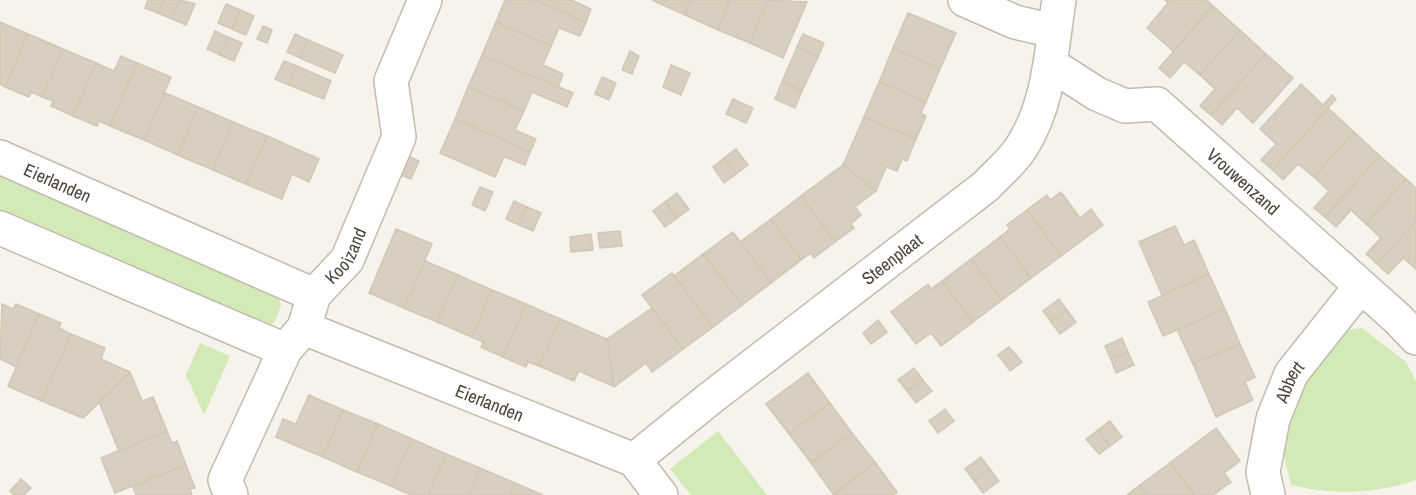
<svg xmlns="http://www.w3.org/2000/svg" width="1416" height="495" font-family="'Archivo Narrow',sans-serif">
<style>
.green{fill:#d2eab5}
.building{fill:#d8cfc1;stroke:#d3c7b4;stroke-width:1.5}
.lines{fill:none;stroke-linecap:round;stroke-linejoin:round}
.minor-casing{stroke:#c2bbae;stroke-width:36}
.minor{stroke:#fff;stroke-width:33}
.labels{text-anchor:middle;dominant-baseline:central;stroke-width:5;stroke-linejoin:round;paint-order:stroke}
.street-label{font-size:18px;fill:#4b4439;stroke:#fff}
</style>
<rect width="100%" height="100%" fill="#f6f3ec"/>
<g class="green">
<path d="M0,165l278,127 3,14 -7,17 -11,4 -263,-111z"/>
<path d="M1362,328l44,34 10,19v99c-40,14 -85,15 -125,5l-10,-42 14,-51 50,-62z"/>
<path d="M200,343l30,13 -26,59 -18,-40z"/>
<path d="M718,431l49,64h-76l-21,-26z"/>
</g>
<g class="building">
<path d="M148,0h16l-6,13 -13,-5z"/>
<path d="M164,0h16l-8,19 -14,-6z"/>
<path d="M180,0l15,4 -9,21 -14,-6z"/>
<path d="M505,0h29l52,22 -6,14 -21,-8 -8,18 -55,-24z"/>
<path d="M534,0h37l20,9 -5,13z"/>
<path d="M652,0h39l-6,15z"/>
<path d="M691,0h39l-12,30 -33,-15z"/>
<path d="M730,0h38l-18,43 -32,-13z"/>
<path d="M768,0l39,2 -24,56 -33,-15z"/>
<path d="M1165,0h42l6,6 -40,45 -26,-23 21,-25z"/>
<path d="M226,4l14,6 -8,19 -14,-6z"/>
<path d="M1213,6l27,24 -40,45 -16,-13 -14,16 -11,-10z"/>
<path d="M240,10l14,6 -8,19 -14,-6z"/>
<path d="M908,13l48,20 -16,36 -47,-21z"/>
<path d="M0,22l28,12 -23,53 -5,-3z"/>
<path d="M496,22l55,24 -8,19 20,9 -5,14 -76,-33z"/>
<path d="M263,26l9,4 -5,13 -10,-4z"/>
<path d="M1240,30l26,24 -55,61 -11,-9 15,-17 -15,-14z"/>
<path d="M215,31l13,6 -8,18 -13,-6z"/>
<path d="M28,34l35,15 -21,48 -11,-5 -2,5 -24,-10z"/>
<path d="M295,34l13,6 -8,18 -13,-6z"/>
<path d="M803,34l21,9 -6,14 -21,-10z"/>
<path d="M228,37l14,6 -8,18 -14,-6z"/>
<path d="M308,40l35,15 -8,18 -35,-15z"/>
<path d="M797,47l21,10 -16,34 -20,-9z"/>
<path d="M893,48l47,21 -14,33 -47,-20z"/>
<path d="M63,49l33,14 -23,53 -22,-10 2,-5 -11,-4z"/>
<path d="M630,51l9,5 -7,18 -10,-4z"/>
<path d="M1266,54l27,24 -40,45 -16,-15 -15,17 -11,-10z"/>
<path d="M482,55l91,38 -6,14 -35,-15 -8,19 -56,-24z"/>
<path d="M121,56l16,7 -27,63 -11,-5 -2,5 -24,-10 23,-53 18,8z"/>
<path d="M284,61l13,5 -8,19 -14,-6z"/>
<path d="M137,63l34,14 -27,63 -34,-14z"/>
<path d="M671,65l19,8 -9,22 -18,-8z"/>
<path d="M297,66l34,15 -7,18 -35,-14z"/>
<path d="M602,77l14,6 -7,17 -14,-6z"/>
<path d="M782,82l20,9 -7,17 -20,-9z"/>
<path d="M879,82l47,20 -5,11 5,3 -10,23 -52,-22z"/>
<path d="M1301,84l22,21 9,-10 4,4 -63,71 -12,-10 15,-16 -16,-15z"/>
<path d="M468,87l56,24 -9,19 21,9 -6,13 -75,-33z"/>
<path d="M165,93l33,14 -20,48 -34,-15z"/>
<path d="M733,99l20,9 -7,15 -20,-9z"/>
<path d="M198,107l35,15 -20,48 -35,-15z"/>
<path d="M1328,108l26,24 -40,45 -16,-13 -15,16 -10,-10z"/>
<path d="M864,117l52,22 -9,22 -5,-2 -5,12 -11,-4 -10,24 -33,-26z"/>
<path d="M455,119l75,33 -5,13 -21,-8 -9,20 -55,-24z"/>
<path d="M233,122l34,14 -21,48 -33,-14z"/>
<path d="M1354,132l26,24 -55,61 -11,-9 15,-17 -15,-14z"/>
<path d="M267,136l52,23 -10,23 -17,-8 -10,25 -36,-15z"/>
<path d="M736,149l12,16 -12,9 -12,-16z"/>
<path d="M406,155l13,6 -8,18 -13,-5z"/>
<path d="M1380,156l26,23 -40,45 -15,-14 -15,17 -11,-10z"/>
<path d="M724,158l12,16 -12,9 -11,-16z"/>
<path d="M843,165l33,26 -21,16 6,8 -10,9 3,4 -19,14 -34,-46z"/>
<path d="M1406,179l10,9v33l-39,43 -11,-10 15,-16 -15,-14z"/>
<path d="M480,187l13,5 -8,19 -13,-6z"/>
<path d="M1061,192l19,26 11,-9 12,16 -42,31 -34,-46 20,-15 3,5z"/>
<path d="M677,193l12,16 -12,9 -12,-16z"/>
<path d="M801,196l34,46 -21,16 -3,-5 -10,7 -30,-41z"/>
<path d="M514,201l13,6 -8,18 -13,-6z"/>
<path d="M665,202l12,16 -12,9 -12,-16z"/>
<path d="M527,207l14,6 -8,18 -14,-6z"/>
<path d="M1027,210l34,46 -30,22 -31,-41 10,-8 -3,-4z"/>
<path d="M771,219l30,41 -30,23 -31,-41z"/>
<path d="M1416,221v48l-13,-11 -15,16 -11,-10z"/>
<path d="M1175,226l9,19 10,-5 15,34 -47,21 -23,-53z"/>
<path d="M396,229l36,15 -28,64 -35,-15z"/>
<path d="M620,231l2,15 -22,2 -2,-15z"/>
<path d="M733,232l38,51 -29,22 -39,-51z"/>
<path d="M591,234l2,16 -22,2 -1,-15z"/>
<path d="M1000,237l31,41 -29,22 -31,-41z"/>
<path d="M703,254l39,51 -29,22 -39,-51z"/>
<path d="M971,259l31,41 -29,22 -31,-41z"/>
<path d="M425,261l33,14 -21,47 -33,-14z"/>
<path d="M672,273l41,54 -30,22 -41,-54z"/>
<path d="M1209,274l16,35 -62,27 -15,-34z"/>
<path d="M458,275l34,15 -20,47 -35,-15z"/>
<path d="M942,281l31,41 -32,24 -10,-13 -15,11 -25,-32 37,-28 3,5z"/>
<path d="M492,290l34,14 -23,53 -22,-10 2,-5 -11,-5z"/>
<path d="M1059,299l8,11 -16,12 -8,-11z"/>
<path d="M2,304l11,5 3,-5 23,10 -23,53 -16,-8z"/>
<path d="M526,304l34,15 -21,47 -11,-4 -2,5 -23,-10z"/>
<path d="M652,308l31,41 -31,23 -6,-9 -32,24 -7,-48z"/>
<path d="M1225,309l15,35 -47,20 -16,-34z"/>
<path d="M1067,310l9,12 -16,12 -9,-12z"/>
<path d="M39,314l22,9 -2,5 12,6 -29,67 -34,-15z"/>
<path d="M560,319l47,20 6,47 -34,-15 -5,10 -35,-15z"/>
<path d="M878,320l9,12 -16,12 -8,-11z"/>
<path d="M71,334l34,14 -4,11 29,13 -47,46 -41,-17z"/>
<path d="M1122,338l6,14 -17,7 -6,-13z"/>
<path d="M1240,344l15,33 -10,5 8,18 -37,17 -23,-53z"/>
<path d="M1009,347l13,15 -12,9 -12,-16z"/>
<path d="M1128,352l6,13 -18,8 -5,-14z"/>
<path d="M914,368l9,12 -16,11 -9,-11z"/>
<path d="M130,372l12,29 11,-4 14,34 -48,20 -20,-49z"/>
<path d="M808,373l22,30 -41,31 -23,-30z"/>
<path d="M923,380l9,11 -16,12 -9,-12z"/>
<path d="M309,395l34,15 -20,47 -47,-20 7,-18 13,5z"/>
<path d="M830,403l22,30 -41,30 -22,-29z"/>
<path d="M945,409l9,12 -16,12 -9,-12z"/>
<path d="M343,410l35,14 -21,48 -34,-15z"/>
<path d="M1110,421l12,16 -12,9 -12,-16z"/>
<path d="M378,424l34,15 -21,47 -34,-14z"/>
<path d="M1216,428l24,33 -16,12 7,9 -18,13h-18l-25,-32z"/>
<path d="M1098,430l12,16 -11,8 -13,-15z"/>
<path d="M167,431l5,12 5,-2 9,24 -71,28 -14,-35z"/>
<path d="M852,433l23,29 -42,32 -22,-31z"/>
<path d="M412,439l34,15 -18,41h-17l-20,-9z"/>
<path d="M446,454l34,14 -11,27h-41z"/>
<path d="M981,457l9,12 -16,12 -9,-12z"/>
<path d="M875,462l22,30 -4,3h-59z"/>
<path d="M1170,463l25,32h-48l-7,-10z"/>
<path d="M186,465l9,23 -5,1 2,6h-56l-3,-9z"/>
<path d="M480,468l35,15 -5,12h-41z"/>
<path d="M990,469l9,12 -16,12 -9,-12z"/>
<path d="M21,479l10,9 -7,7h-10l-4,-4z"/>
<path d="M515,483l28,12h-33z"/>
<path d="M1140,485l7,10h-20z"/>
</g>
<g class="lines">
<defs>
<g id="minor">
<path d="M965,0l50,22 39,9"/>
<path id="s1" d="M1052,65l45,29 28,12 32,-2 241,215 18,19"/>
<path id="s2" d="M0,157l314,138"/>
<path d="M0,228l285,122"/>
<path id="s3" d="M304,328l330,132 27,35"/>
<path id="s4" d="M634,460l74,-60 278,-214c11,-12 26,-24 35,-38 29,-45 30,-97 38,-148"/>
<path id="s5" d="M231,495l-6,-15 60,-130 19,-22 10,-33 33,-35 52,-123 -8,-56 34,-81"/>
<path id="s6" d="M1268,495l-5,-23 10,-53 18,-45 69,-87"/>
</g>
</defs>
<use href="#minor" class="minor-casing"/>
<use href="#minor" class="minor"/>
</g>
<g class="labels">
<g class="street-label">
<text stroke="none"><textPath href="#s1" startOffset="232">Vrouwenzand</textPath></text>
<text stroke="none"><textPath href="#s2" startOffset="63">Eierlanden</textPath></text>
<text stroke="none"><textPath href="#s5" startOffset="274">Kooizand</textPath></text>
<text stroke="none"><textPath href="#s4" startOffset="327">Steenplaat</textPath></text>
<text stroke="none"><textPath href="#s6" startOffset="118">Abbert</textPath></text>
<text stroke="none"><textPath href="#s3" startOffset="200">Eierlanden</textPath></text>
</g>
</g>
</svg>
